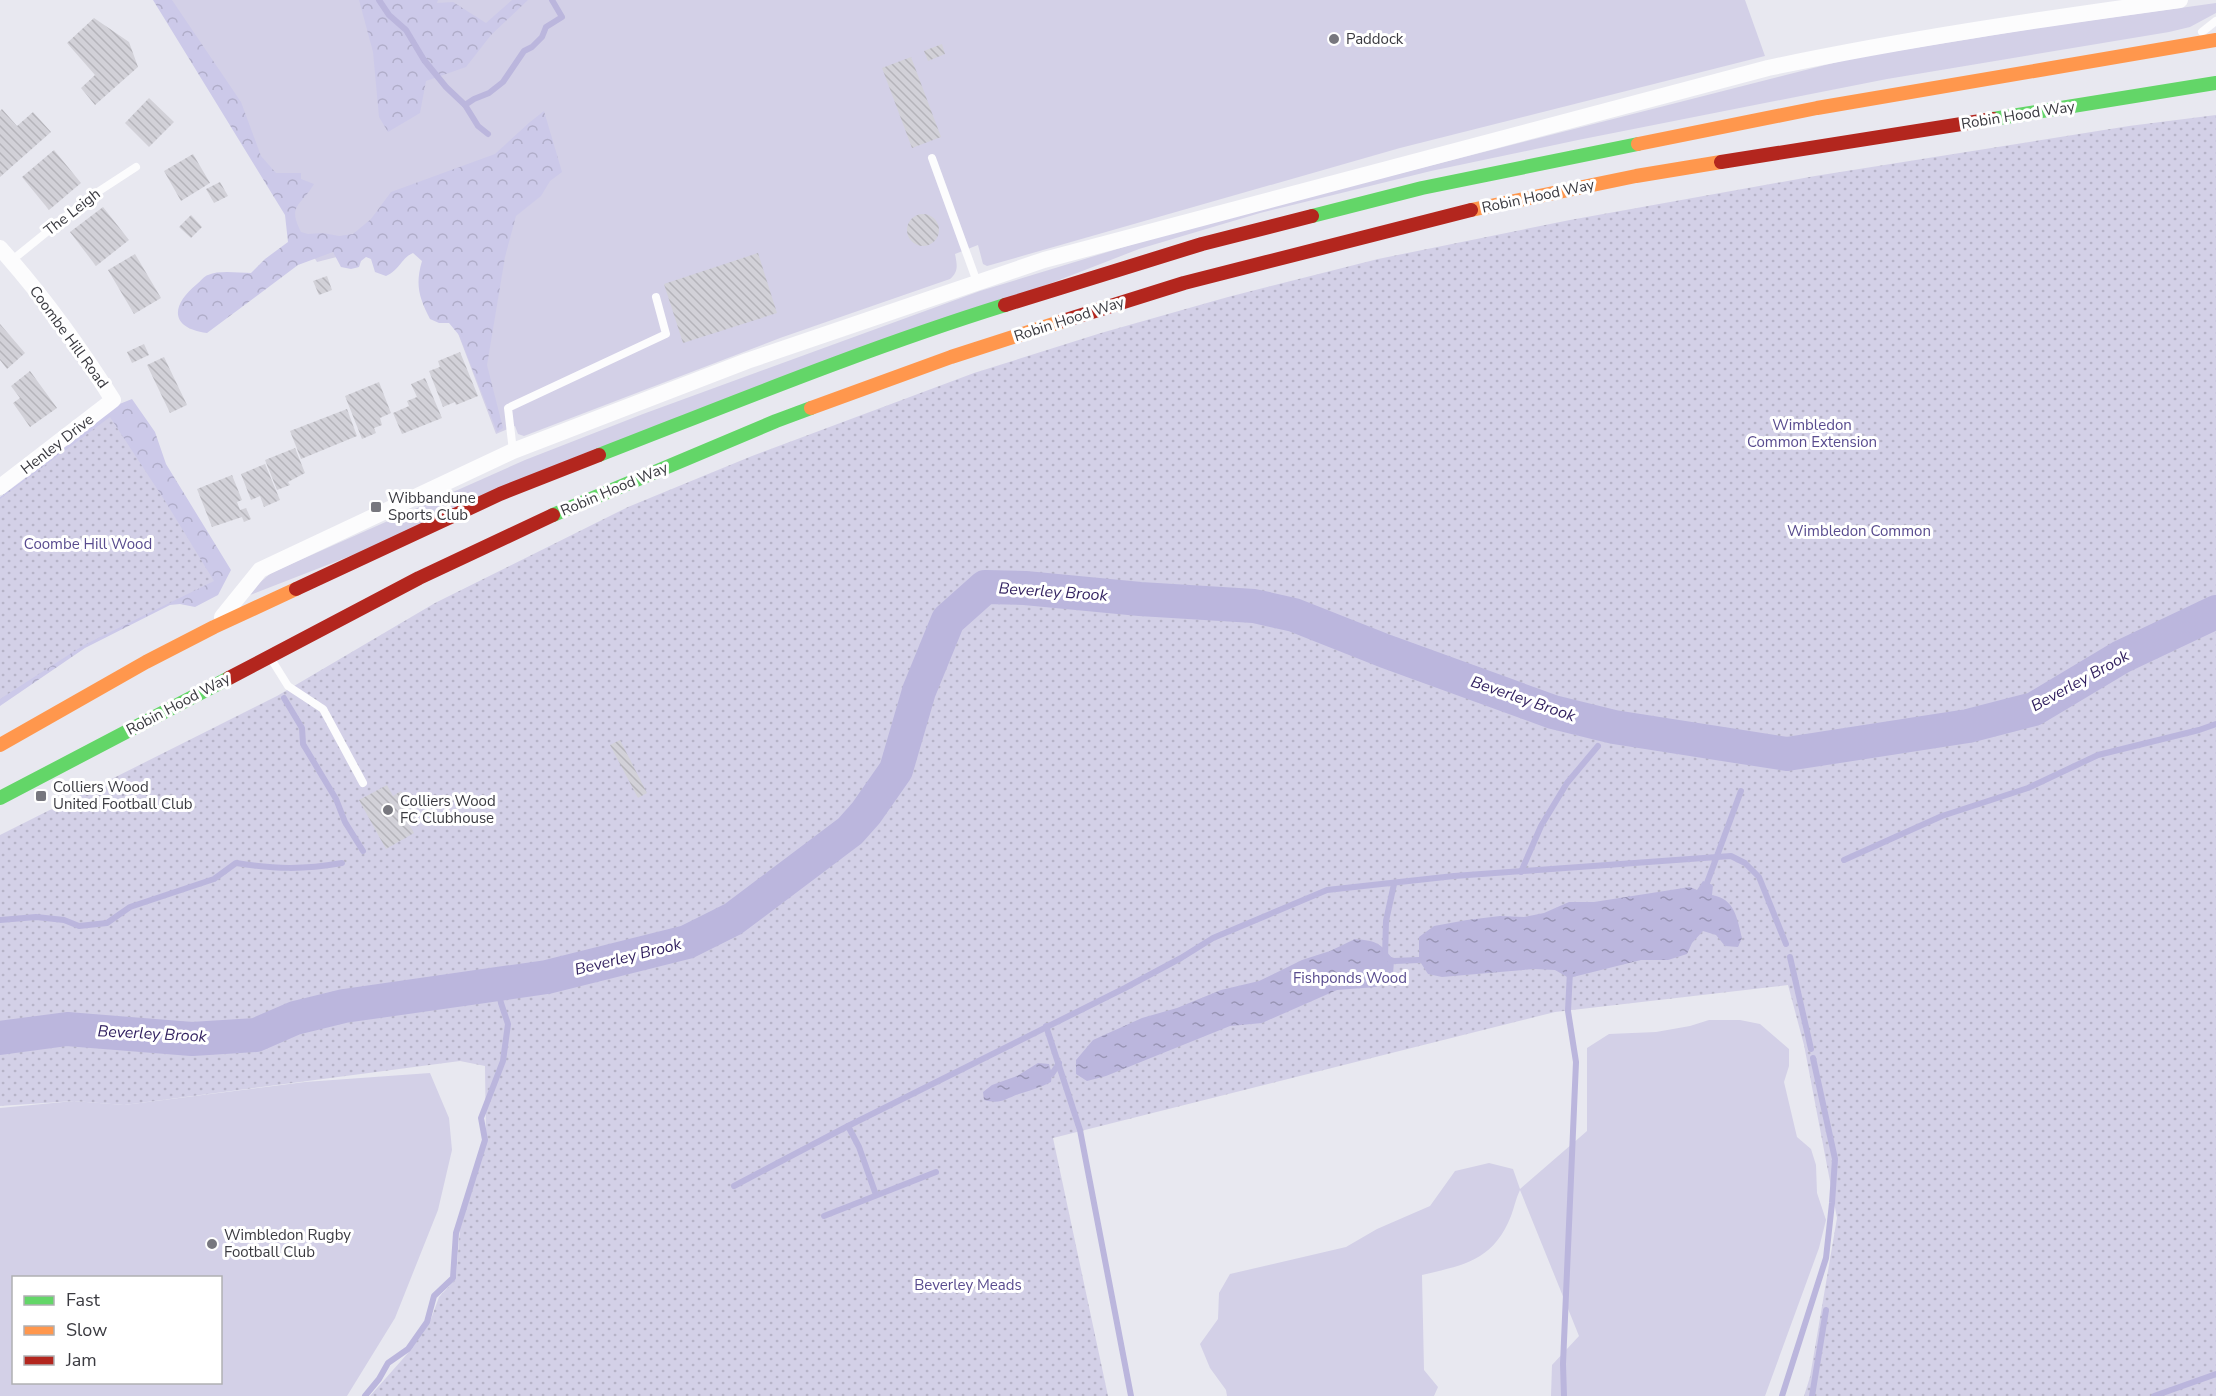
<svg xmlns="http://www.w3.org/2000/svg" width="2216" height="1396" font-family="'Nunito Sans',sans-serif">
<style>
.grass{fill:#d3d0e7;fill-rule:evenodd}
.forest{fill:url(#forest-crowns)}
.park{fill:url(#park-dots)}
.water{fill:url(#water-ripples)}
.lines{fill:none;stroke-linecap:round;stroke-linejoin:round}
.stream{stroke:#bbb6dd;stroke-width:6}
.river{stroke:#bbb6dd;stroke-width:34}
.building{fill:url(#building-back-hatch)}
.lane{stroke:#fcfcfd;stroke-width:8}
.street{stroke:#fcfcfd;stroke-width:16}
.fast{stroke:#63d668;stroke-width:14}
.slow{stroke:#ff974d;stroke-width:14}
.jam{stroke:#b3261e;stroke-width:14}
.poi-dot{fill:#77777e;stroke:#fff;stroke-width:2}
.labels{text-anchor:middle;dominant-baseline:central;stroke-width:6;stroke-linejoin:round;paint-order:stroke}
.poi-label{font-size:15px;fill:#3a3a40;stroke:#fff;text-anchor:start}
.street-label{font-size:15px;fill:#3a3a40;stroke:#fff}
.park-label{font-size:15px;fill:#584b8e;stroke:#fff}
.water-label{font-size:16px;font-style:italic;fill:#301f5e;stroke:#fff}
</style>
<defs>
<pattern id="forest-crowns" width="20" height="18" patternUnits="userSpaceOnUse" patternTransform="scale(1.5)"><rect width="20" height="18" fill="#ccc9e9"/><path d="M2 6a3 3 0 1 1 6 0M12 15a3 3 0 1 1 6 0" fill="none" stroke="#b0adc9"/></pattern>
<pattern id="park-dots" width="8" height="8" patternUnits="userSpaceOnUse" patternTransform="scale(1.5)"><rect width="8" height="8" fill="#d3d0e7"/><path d="M2 2h.1M6 6h.1" fill="none" stroke="#b6b3c7" stroke-width="1.8" stroke-linecap="round"/></pattern>
<pattern id="water-ripples" width="26" height="14" patternUnits="userSpaceOnUse" patternTransform="scale(1.5)"><rect width="26" height="14" fill="#bbb6dd"/><path d="M2 4q2-2 4 0t4 0M15 11q2-2 4 0t4 0" fill="none" stroke="#9995b5"/></pattern>
<pattern id="building-back-hatch" width="6" height="6" patternUnits="userSpaceOnUse" patternTransform="scale(1.5)"><rect width="6" height="6" fill="#d2d1d8"/><path d="M-1 5l2 2M0 0l6 6M5-1l2 2" fill="none" stroke="#b5b4ba"/></pattern>
</defs>
<rect width="100%" height="100%" fill="#e8e8f0"/>
<g class="grass">
<path d="M156,0h1589l20,56 -365,92 -413,118 -4,-2 -5,-19 -23,9c2,11 4,17 -5,25l-170,59 -256,98 -6,-2 -3,-8 -19,8 -88,-233 -36,47 -55,14z"/>
<path d="M2216,3v10l-26,14 -21,5 -282,47 -309,61 -147,31 -171,42 -121,36 -889,346 7,-10 14,-12 254,-113 118,-46 337,-123 157,-48 123,-34 593,-151 190,-31z"/>
<path d="M1709,1020h31l20,4 29,25v17l-5,16 13,55 14,12 5,16 1,28 9,27 -7,28 -54,148h-214l1,-31 27,-29 -59,-146c-4,8 -6,18 -9,26 -18,45 -47,49 -89,59l2,95 14,17 -4,9h-207l-1,-6 -16,-22 -10,-24 18,-25 1,-26 11,-19 116,-27 31,-18 53,-23 25,-35 34,-8 24,6 7,20 67,-58v-83l22,-14 47,-2 34,-6z"/>
<path d="M430,1073l19,45 3,32 -14,60 -43,108 -48,78h-347v-288l74,-7 50,4 181,-23zM14,1278h206v104h-206z"/>
</g>
<g class="forest">
<path d="M153,0h19l69,102 20,54 15,17h25v6l13,5c-13,22 -27,21 -13,48l7,2 15,-1 16,3 14,-2 18,-15 20,-27 104,-38 35,-32 14,-11 18,61 -12,9 -9,15 -25,20 -11,41 -18,108 16,63 -6,4 -38,-97 -10,-12h-10l-9,-4c-11,-22 -15,-34 -8,-58l-9,-8c-12,5 -12,16 -27,23l-11,-4 -4,-13 -5,-2 -5,4 -2,6 -8,2 -10,-2 -8,-15 -35,13 -91,68c-38,-5 -36,-28 -10,-49 4,-3 7,-8 11,-9 12,-5 30,-2 43,-2l14,-14 23,-17 -3,-27z"/>
<path d="M359,0h79l-1,3 16,-1 33,21 26,-23h16l-37,35 -25,32 -40,14 -6,32 -32,19 -9,-15 -6,-65z"/>
<path d="M132,399l23,33 11,32 65,106 -13,25 -23,12 -15,-3 -10,1 -85,43 -85,58v-209l50,-37 57,-51z"/>
</g>
<g class="park">
<path d="M2216,115v1281h-412l6,-19 27,-159 -33,-173 -16,-60 -233,27 -502,126 55,258h-738l38,-43 23,-34 8,-22 17,-18 4,-51 26,-84 -1,-78 -25,-5 -336,44 -50,-4 -74,5v-271l277,-139 158,-93 193,-96 124,-51 222,-83 127,-40 127,-36 150,-38 192,-39 245,-44 314,-50z"/>
<path d="M110,417l55,84 49,80 -130,64 -84,54v-200z"/>
</g>
<g class="water">
<path d="M1703,881l10,4 -1,10c23,4 25,23 30,43l-4,9 -13,-1 -9,-11 -13,-4 -11,12 -5,11 -19,6h-27l-72,18 -14,-8 -21,-1 -92,8 -14,-3 -9,-14v-23l15,-11 33,-6 33,-4 24,1 20,-4 25,-11h25l96,-15 7,3z"/>
<path d="M1355,939c22,2 26,4 39,22l-1,13 -17,13 -39,3 -75,33 -32,3 -124,50 -19,5 -11,-7v-14l17,-20 49,-22 35,-10 44,-18 38,-9 43,-21 28,-9z"/>
<path d="M1038,1063l11,1 3,10 -1,8c-10,5 -19,8 -29,11 -16,5 -20,12 -38,7l-1,-8 9,-7 25,-9z"/>
</g>
<g class="lines">
<g class="stream">
<path d="M379,0l10,15 17,15 18,30 22,27 19,18"/>
<path d="M488,134l-10,-8 -13,-21 9,-6 15,-6 14,-11 21,-31 8,-4 10,-10 4,-10 16,-10 -10,-17"/>
<path d="M284,698l18,30 1,16 33,55 9,23 18,29"/>
<path d="M1844,860l98,-44 86,-28 70,-33 101,-25 17,-6"/>
<path d="M1521,872l20,-46 26,-43 31,-37"/>
<path d="M1394,884l-8,37 -1,37 9,3 25,-1"/>
<path d="M1704,889l3,-6 34,-92"/>
<path d="M0,920l36,-3 28,3 15,6 28,-3 23,-16 84,-28 22,-16c40,6 66,7 106,0"/>
<path d="M1790,957l21,92"/>
<path d="M1046,1026l34,104 51,266"/>
<path d="M1052,1074l7,-11"/>
<path d="M734,1186l114,-60"/>
<path d="M876,1195l-17,-48 -11,-21 277,-138 56,-30 32,-20 114,-48 127,-14 277,-20 14,7 14,14 27,67"/>
<path d="M824,1216l112,-44"/>
<path d="M365,1396l14,-17 9,-16 20,-14 19,-27 7,-26 19,-18 3,-45 29,-93 -4,-22 22,-57 5,-37 -7,-21 -4,-19"/>
<path d="M1564,1396l-1,-32 13,-302 -8,-51 2,-40"/>
<path d="M1782,1396l44,-138 6,-55 3,-44 -22,-101"/>
<path d="M1812,1396l14,-86"/>
<path d="M2154,1396l62,-22"/>
</g>
<path class="river" d="M0,1038l67,-9 125,10 64,-4 39,-17 49,-12 203,-29 140,-35 46,-23 117,-88 16,-18 30,-43 23,-79 29,-71 37,-33 40,1 115,11 114,7 40,9 91,36 168,61 61,15 173,27 181,-28 66,-17 87,-52 95,-45"/>
</g>
<g class="building">
<path d="M94,18l35,24 9,25 -43,38 -14,-17 14,-13 -28,-32z"/>
<path d="M942,44l3,10 -17,7 -4,-10z"/>
<path d="M911,57l30,80 -29,11 -30,-80z"/>
<path d="M149,98l25,24 -25,25 -24,-24z"/>
<path d="M2,109l15,17 16,-14 18,20 -51,45v-66z"/>
<path d="M54,150l27,33 -32,27 -27,-33z"/>
<path d="M193,154l17,29 -29,18 -17,-30z"/>
<path d="M220,182l8,14 -14,7 -8,-14z"/>
<path d="M103,207l26,33 -33,26 -26,-34z"/>
<circle cx="923" cy="230" r="16"/>
<path d="M191,215l11,12 -11,11 -12,-11z"/>
<path d="M758,253l19,60 -94,30 -19,-59z"/>
<path d="M135,254l26,44 -27,16 -26,-44z"/>
<path d="M327,276l5,14 -13,5 -6,-14z"/>
<path d="M0,324l25,29 -18,16 -7,-9z"/>
<path d="M144,344l5,11 -17,8 -5,-11z"/>
<path d="M460,352l18,44 -22,9 -1,-3 -12,5 -14,-36 11,-4 -2,-6z"/>
<path d="M164,357l23,48 -17,8 -23,-48z"/>
<path d="M30,371l27,37 -27,19 -17,-24 7,-5 -9,-12z"/>
<path d="M425,378l17,40 -40,16 -9,-21 16,-7 -2,-5 10,-4 -6,-13z"/>
<path d="M379,382l12,31 -11,5 2,7 -8,3 2,5 -14,6 -17,-43z"/>
<path d="M347,409l10,27 -56,23 -11,-28z"/>
<path d="M295,448l10,25 -17,9 2,3 -13,5 -12,-30z"/>
<path d="M265,464l15,36 -16,7 -4,-11 -9,4 -10,-26z"/>
<path d="M232,475l10,25 -5,2 3,8 6,-2 5,11 -7,3 -2,-5 -30,10 -15,-38z"/>
<path d="M620,740l27,53 -9,5 -28,-53z"/>
<path d="M387,785l6,11 8,-5 15,29 -7,4 5,9 -28,16 -27,-49z"/>
</g>
<g class="lines">
<g class="lane">
<path d="M2202,32l14,-11"/>
<path d="M932,158l45,124"/>
<path d="M11,261l79,-64 46,-30"/>
<path d="M513,451l-5,-43 158,-74 -10,-37"/>
<path d="M273,662l15,24 35,23 40,74"/>
</g>
<g class="street">
<path d="M0,248c43,48 79,98 113,152l-113,87"/>
<path d="M222,617l38,-47 253,-119 234,-90 297,-101 724,-192c137,-29 274,-49 412,-68"/>
</g>
<g class="fast">
<path d="M1993,119l223,-36"/>
<path d="M1312,216l110,-28 216,-44"/>
<path d="M599,455c134,-52 268,-107 406,-150"/>
<path d="M553,515l223,-94 35,-13"/>
<path d="M0,798l229,-120"/>
</g>
<g class="slow">
<path d="M1638,144l179,-36 399,-68"/>
<path d="M1471,210l165,-34 85,-14"/>
<path d="M811,408l140,-51 112,-36"/>
<path d="M0,745l146,-83 68,-35 82,-38"/>
</g>
<g class="jam">
<path d="M1721,162l272,-43"/>
<path d="M1005,305l197,-61 110,-28"/>
<path d="M1063,321l121,-38 287,-73"/>
<path d="M296,589l204,-95 99,-39"/>
<path d="M229,678l190,-100 134,-63"/>
</g>
</g>
<g class="poi-dot">
<circle cx="1334" cy="39" r="6"/>
<rect x="370" y="501" width="12" height="12" rx="3"/>
<rect x="35" y="790" width="12" height="12" rx="3"/>
<circle cx="388" cy="810" r="6"/>
<circle cx="212" cy="1244" r="6"/>
</g>
<g class="labels">
<g class="poi-label">
<text x="1346" y="39">Paddock</text>
<text x="388" y="498">Wibbandune<tspan x="388" dy="17">Sports Club</tspan></text>
<text x="53" y="787">Colliers Wood<tspan x="53" dy="17">United Football Club</tspan></text>
<text x="400" y="801">Colliers Wood<tspan x="400" dy="17">FC Clubhouse</tspan></text>
<text x="224" y="1235">Wimbledon Rugby<tspan x="224" dy="17">Football Club</tspan></text>
</g>
<g class="street-label">
<text transform="translate(2018 115) rotate(-9)">Robin Hood Way</text>
<text transform="translate(1538 196) rotate(-12)">Robin Hood Way</text>
<text transform="translate(72 212) rotate(-38)">The Leigh</text>
<text transform="translate(1069 319) rotate(-18)">Robin Hood Way</text>
<text transform="translate(69 337) rotate(54)">Coombe Hill Road</text>
<text transform="translate(57 444) rotate(-38)">Henley Drive</text>
<text transform="translate(614 489) rotate(-23)">Robin Hood Way</text>
<text transform="translate(178 704) rotate(-28)">Robin Hood Way</text>
</g>
<g class="park-label">
<text x="1812" y="425">Wimbledon<tspan x="1812" dy="17">Common Extension</tspan></text>
<text x="1859" y="531">Wimbledon Common</text>
<text x="88" y="544">Coombe Hill Wood</text>
<text x="1350" y="978">Fishponds Wood</text>
<text x="968" y="1285">Beverley Meads</text>
</g>
<g class="water-label">
<text transform="translate(1053 592) rotate(4)">Beverley Brook</text>
<text transform="translate(2080 681) rotate(-29)">Beverley Brook</text>
<text transform="translate(1523 699) rotate(19)">Beverley Brook</text>
<text transform="translate(628 957) rotate(-14)">Beverley Brook</text>
<text transform="translate(152 1034) rotate(3)">Beverley Brook</text>
</g>
</g>
<rect x="12" y="1276" width="210" height="108" fill="#ffffff" stroke="#b0b0b3" stroke-width="1.5"/>
<rect x="24" y="1296" width="30" height="9" fill="#63d668" stroke="#b0b0b3" stroke-width="1.5"/>
<text x="66" y="1306" font-size="18" fill="#3a3a40">Fast</text>
<rect x="24" y="1326" width="30" height="9" fill="#ff974d" stroke="#b0b0b3" stroke-width="1.5"/>
<text x="66" y="1336" font-size="18" fill="#3a3a40">Slow</text>
<rect x="24" y="1356" width="30" height="9" fill="#b3261e" stroke="#b0b0b3" stroke-width="1.5"/>
<text x="66" y="1366" font-size="18" fill="#3a3a40">Jam</text>
</svg>
